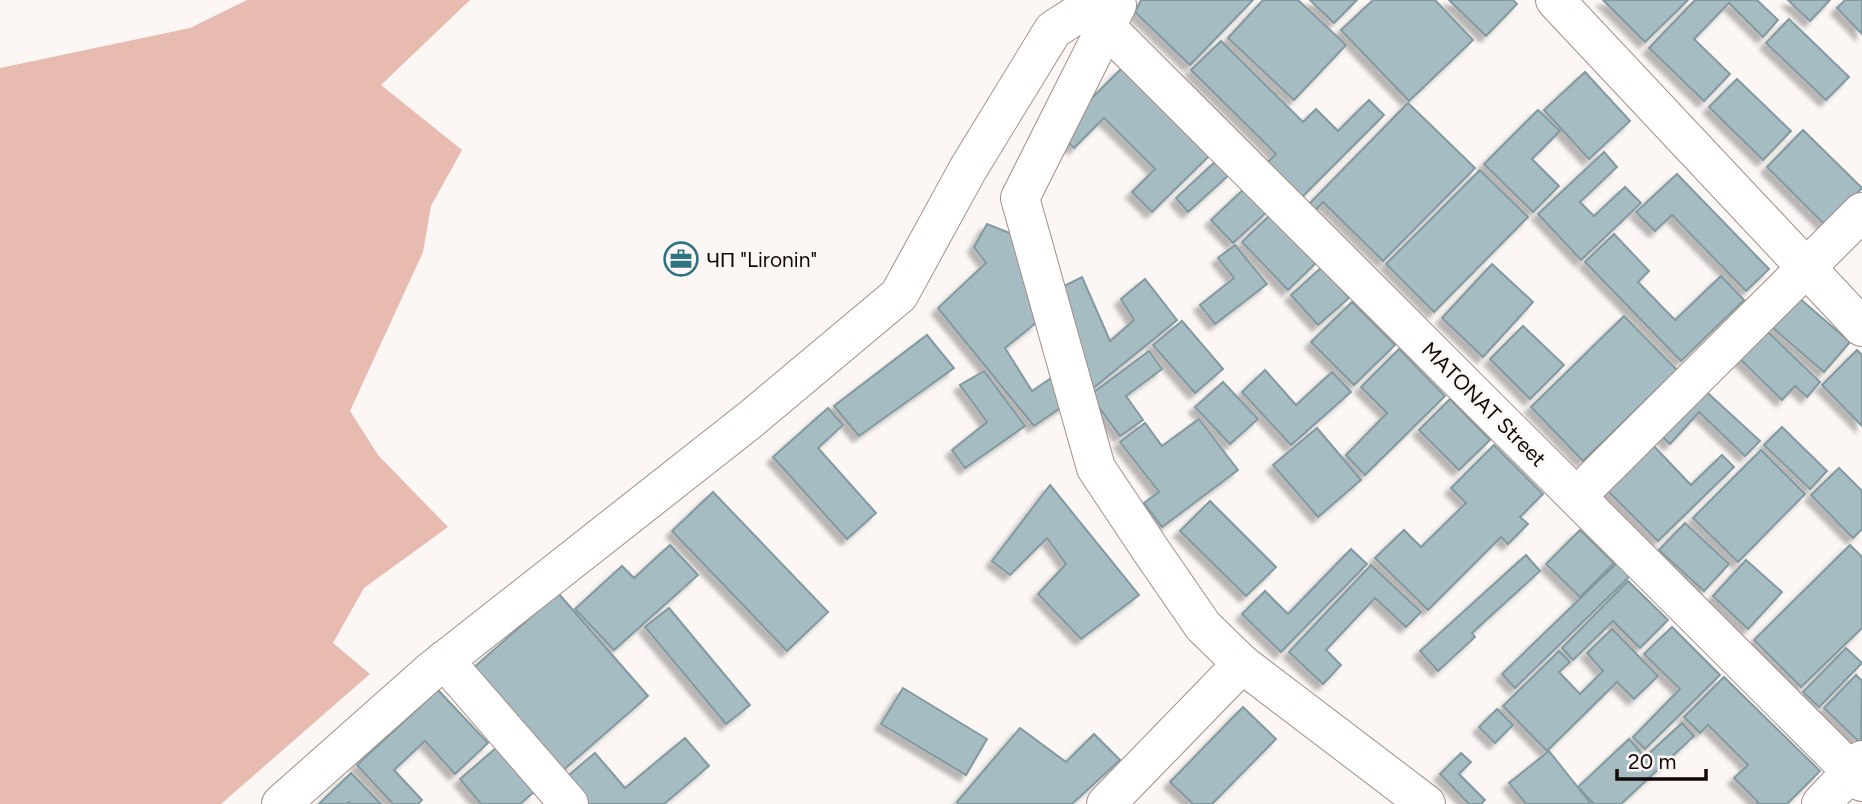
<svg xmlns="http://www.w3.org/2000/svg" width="1862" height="804" font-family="Figtree,sans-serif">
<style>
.green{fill:#e8bbb1}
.building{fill:#a4bcc2;stroke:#829a9f;stroke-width:2;filter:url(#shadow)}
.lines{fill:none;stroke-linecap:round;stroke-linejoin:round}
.minor-casing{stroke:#a38d87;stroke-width:40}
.minor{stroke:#fff;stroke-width:38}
.labels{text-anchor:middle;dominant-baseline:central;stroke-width:5;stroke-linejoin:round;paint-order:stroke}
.poi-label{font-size:21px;fill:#110908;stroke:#fcf7f5;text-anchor:start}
.street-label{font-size:21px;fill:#110908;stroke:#fcf7f5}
</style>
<defs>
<filter id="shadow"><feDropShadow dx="-6" dy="6" stdDeviation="2" flood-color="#0004"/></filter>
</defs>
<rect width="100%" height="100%" fill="#fcf7f5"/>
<path class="green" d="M247,0h223l-89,85 81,65 -31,56 -8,46 -73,159 28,44 70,72 -84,61 -31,55 37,31 -149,130h-221v-736l190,-40z"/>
<g class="building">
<path d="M1141,0h112l-63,65 -55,-53z"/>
<path d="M1263,0h35l48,45 -52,55 -66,-62z"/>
<path d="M1310,0h47l-23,23z"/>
<path d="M1373,0h62l38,40 -64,61 -68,-71z"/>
<path d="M1449,0h64l4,4 -31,32z"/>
<path d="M1603,0h85l-43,42z"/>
<path d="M1695,0h62l21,20 -15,17 -34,-34 -35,36 36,35 -26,27 -55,-53z"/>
<path d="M1788,0h42l-20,21z"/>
<path d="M1845,0h17v34l-25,-26z"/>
<path d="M1789,19l60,58 -23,23 -60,-57z"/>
<path d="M1221,41l82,81 13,-13 22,22 31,-31 15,15 -85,85 -34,-35 11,-11 -85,-84z"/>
<path d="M1122,68l88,87 -58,57 -20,-20 23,-23 -51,-51 -30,30 -16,-16z"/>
<path d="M1585,72l45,49 -41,38 -45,-49z"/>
<path d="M1737,79l54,52 -28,29 -54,-53z"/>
<path d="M1408,103l67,65 -92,93 -60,-59 -9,10 -6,-7z"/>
<path d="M1538,110l22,21 -28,28 27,27 -26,26 -49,-48z"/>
<path d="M1803,130l59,58 -36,38 -59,-59z"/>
<path d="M1604,152l13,15 -37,35 14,14 31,-29 16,16 -60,57 -43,-46z"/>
<path d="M1217,160l13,14 -42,38 -12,-14z"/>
<path d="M1480,170l48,47 -94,95 -48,-48z"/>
<path d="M1677,174l92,95 -23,22 -74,-76 -17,16 -19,-19z"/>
<path d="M1246,187l22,24 -35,32 -22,-23z"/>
<path d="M1272,213l46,48 -30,29 -46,-48z"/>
<path d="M987,224l25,10 25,88 -32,26 27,43 27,-18 7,31 -32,22 -96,-118 48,-45 -12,-16z"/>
<path d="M1614,234l35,37 -11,11 37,38 46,-44 23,24 -63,61 -96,-99z"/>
<path d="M1235,245l32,39 -52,40 -15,-19 34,-27 -16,-20z"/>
<path d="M1492,264l41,38 -50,55 -41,-39z"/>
<path d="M1322,267l27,31 -31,27 -27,-30z"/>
<path d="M1082,277l28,64 24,-21 -13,-21 24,-20 32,41 -86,70 -37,-99z"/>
<path d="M1798,297l52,45 -26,30 -51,-44z"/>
<path d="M1352,302l43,43 -41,40 -43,-43z"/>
<path d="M1624,316l53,54 -94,91 -52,-54z"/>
<path d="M1182,321l41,48 -28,24 -42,-48z"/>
<path d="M1523,326l41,39 -34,34 -40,-40z"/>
<path d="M1765,329l55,53 -13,15 -12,-11 -13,14 -44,-43z"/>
<path d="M927,335l27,33 -95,68 -25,-30z"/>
<path d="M1399,349l46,47 -80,79 -19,-20 41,-42 -26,-26z"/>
<path d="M1857,350l5,5v71l-40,-41z"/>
<path d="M1149,351l13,18 -36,27 17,24 -23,16 -30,-41z"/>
<path d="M1265,370l31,35 36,-33 19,20 -60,53 -49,-53z"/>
<path d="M984,371l41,55 -60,42 -13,-18 35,-28 -27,-37z"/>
<path d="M1223,382l35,37 -28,25 -35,-37z"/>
<path d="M1699,385l61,56 -15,15 -46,-44 -29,32 -14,-13z"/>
<path d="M1450,399l40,41 -31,30 -40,-40z"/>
<path d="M828,408l15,17 -25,23 58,65 -29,26 -74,-82z"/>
<path d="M1199,419l39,51 -76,57 -18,-24 15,-11 -39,-50 25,-19 17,23z"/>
<path d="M1782,427l45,44 -17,18 -46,-44z"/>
<path d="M1317,428l44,52 -43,37 -45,-52z"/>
<path d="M1649,441l42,44 31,-30 12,12 -76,74 -55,-55z"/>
<path d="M1494,445l49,49 -23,23 8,7 -20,20 -7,-7 -73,73 -53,-52 29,-28 17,17 45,-44 -15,-15z"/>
<path d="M1761,450l44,44 -67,68 -45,-44z"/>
<path d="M1839,468l23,23v38l-9,9 -42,-43z"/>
<path d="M1050,485l89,110 -58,44 -43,-45 28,-30 -19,-26 -37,37 -18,-14z"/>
<path d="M713,492l115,120 -41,39 -115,-120z"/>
<path d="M1210,501l66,66 -30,29 -66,-65z"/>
<path d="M1685,523l44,41 -25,27 -45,-41z"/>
<path d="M1580,530l34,33 -34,34 -34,-33z"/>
<path d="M670,545l28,30 -84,75 -39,-41 47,-43 12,12z"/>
<path d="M1850,545l12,12v71l-61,59 -47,-47z"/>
<path d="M1351,549l16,15 -86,88 -39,-38 23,-23 23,23z"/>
<path d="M1526,555l14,16 -68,62 3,4 -37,34 -18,-20z"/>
<path d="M1746,560l36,32 -34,37 -35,-33z"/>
<path d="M1618,562l13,13 -116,113 -13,-14z"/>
<path d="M1371,565l50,47 -15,15 -31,-29 -49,52 15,15 -18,19 -34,-32z"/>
<path d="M1628,581l40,39 -28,28 -27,-27 -40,39 -11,-12z"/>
<path d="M558,593l90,103 -87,76 -90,-102z"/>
<path d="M669,608l81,97 -24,19 -81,-97z"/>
<path d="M1672,627l48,48 -75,74 -12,-12 47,-48 -36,-35z"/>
<path d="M1612,629l46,47 -24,23 -17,-17 -70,69 -44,-45 56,-55 11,11 -11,10 21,22 23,-23 -16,-18z"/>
<path d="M1846,648l16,15 -43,44 -16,-15z"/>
<path d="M1856,675l6,6 -1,63 -37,-36z"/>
<path d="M1724,677l96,94 -33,33h-31l2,-2 -24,-24 14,-13 -40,-40 -8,8 -16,-16z"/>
<path d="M903,688l84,51 -21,36 -85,-51z"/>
<path d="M438,690l50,53 -33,31 -30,-33 -31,29 28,30 -4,4h-25l-36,-39z"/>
<path d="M1243,707l33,32 -64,65h-19l-23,-22z"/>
<path d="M1497,709l16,16 -18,18 -16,-16z"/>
<path d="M1682,723l12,13 -73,68h-27l-16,-17 51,-48 16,18z"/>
<path d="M1020,728l46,34 28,-28 26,26 -48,44h-113l-2,-2z"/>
<path d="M685,738l24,28 -45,38h-79l-21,-25 31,-26 30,35z"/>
<path d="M496,748l38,44 -14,12h-39l-21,-25z"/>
<path d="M1549,751l42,53h-65l-17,-21z"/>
<path d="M1461,753l10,9 -12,12 26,26 -4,4h-12l-29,-30z"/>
<path d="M351,773l30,31h-30l-2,-2 -2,2h-28z"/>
</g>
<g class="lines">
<defs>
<g id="minor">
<path d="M1555,0l307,327"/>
<path d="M1117,5l-97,193 76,270 56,84 51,74 39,38 184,140"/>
<path d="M1105,26l757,756"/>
<path d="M1577,496l285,-284"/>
<path d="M444,660l125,144"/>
<path d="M281,804l150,-133 320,-252 148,-124 69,-126 85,-139 46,-30"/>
<path d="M1106,804l136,-140"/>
<path d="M1821,804l41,-44"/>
</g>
</defs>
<use href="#minor" class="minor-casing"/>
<use href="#minor" class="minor"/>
</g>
<defs>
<symbol id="office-ring" viewBox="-11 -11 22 22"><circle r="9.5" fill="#fcf7f5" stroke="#2e7381" stroke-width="1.5"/><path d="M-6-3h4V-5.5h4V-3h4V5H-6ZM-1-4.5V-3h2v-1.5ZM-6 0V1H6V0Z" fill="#2e7381"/></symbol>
</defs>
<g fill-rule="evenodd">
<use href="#office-ring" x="662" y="240" width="38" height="38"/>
</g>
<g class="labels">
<g class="poi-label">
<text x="706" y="259">ЧП "Lironin"</text>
</g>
<g class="street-label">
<text transform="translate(1484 404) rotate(45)">MATONAT Street</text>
</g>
</g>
<path d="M1617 769v10h89v-10" fill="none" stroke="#110908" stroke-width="3.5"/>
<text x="1628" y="769" font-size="21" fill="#110908" stroke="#fcf7f5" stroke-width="5" paint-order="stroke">20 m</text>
</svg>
